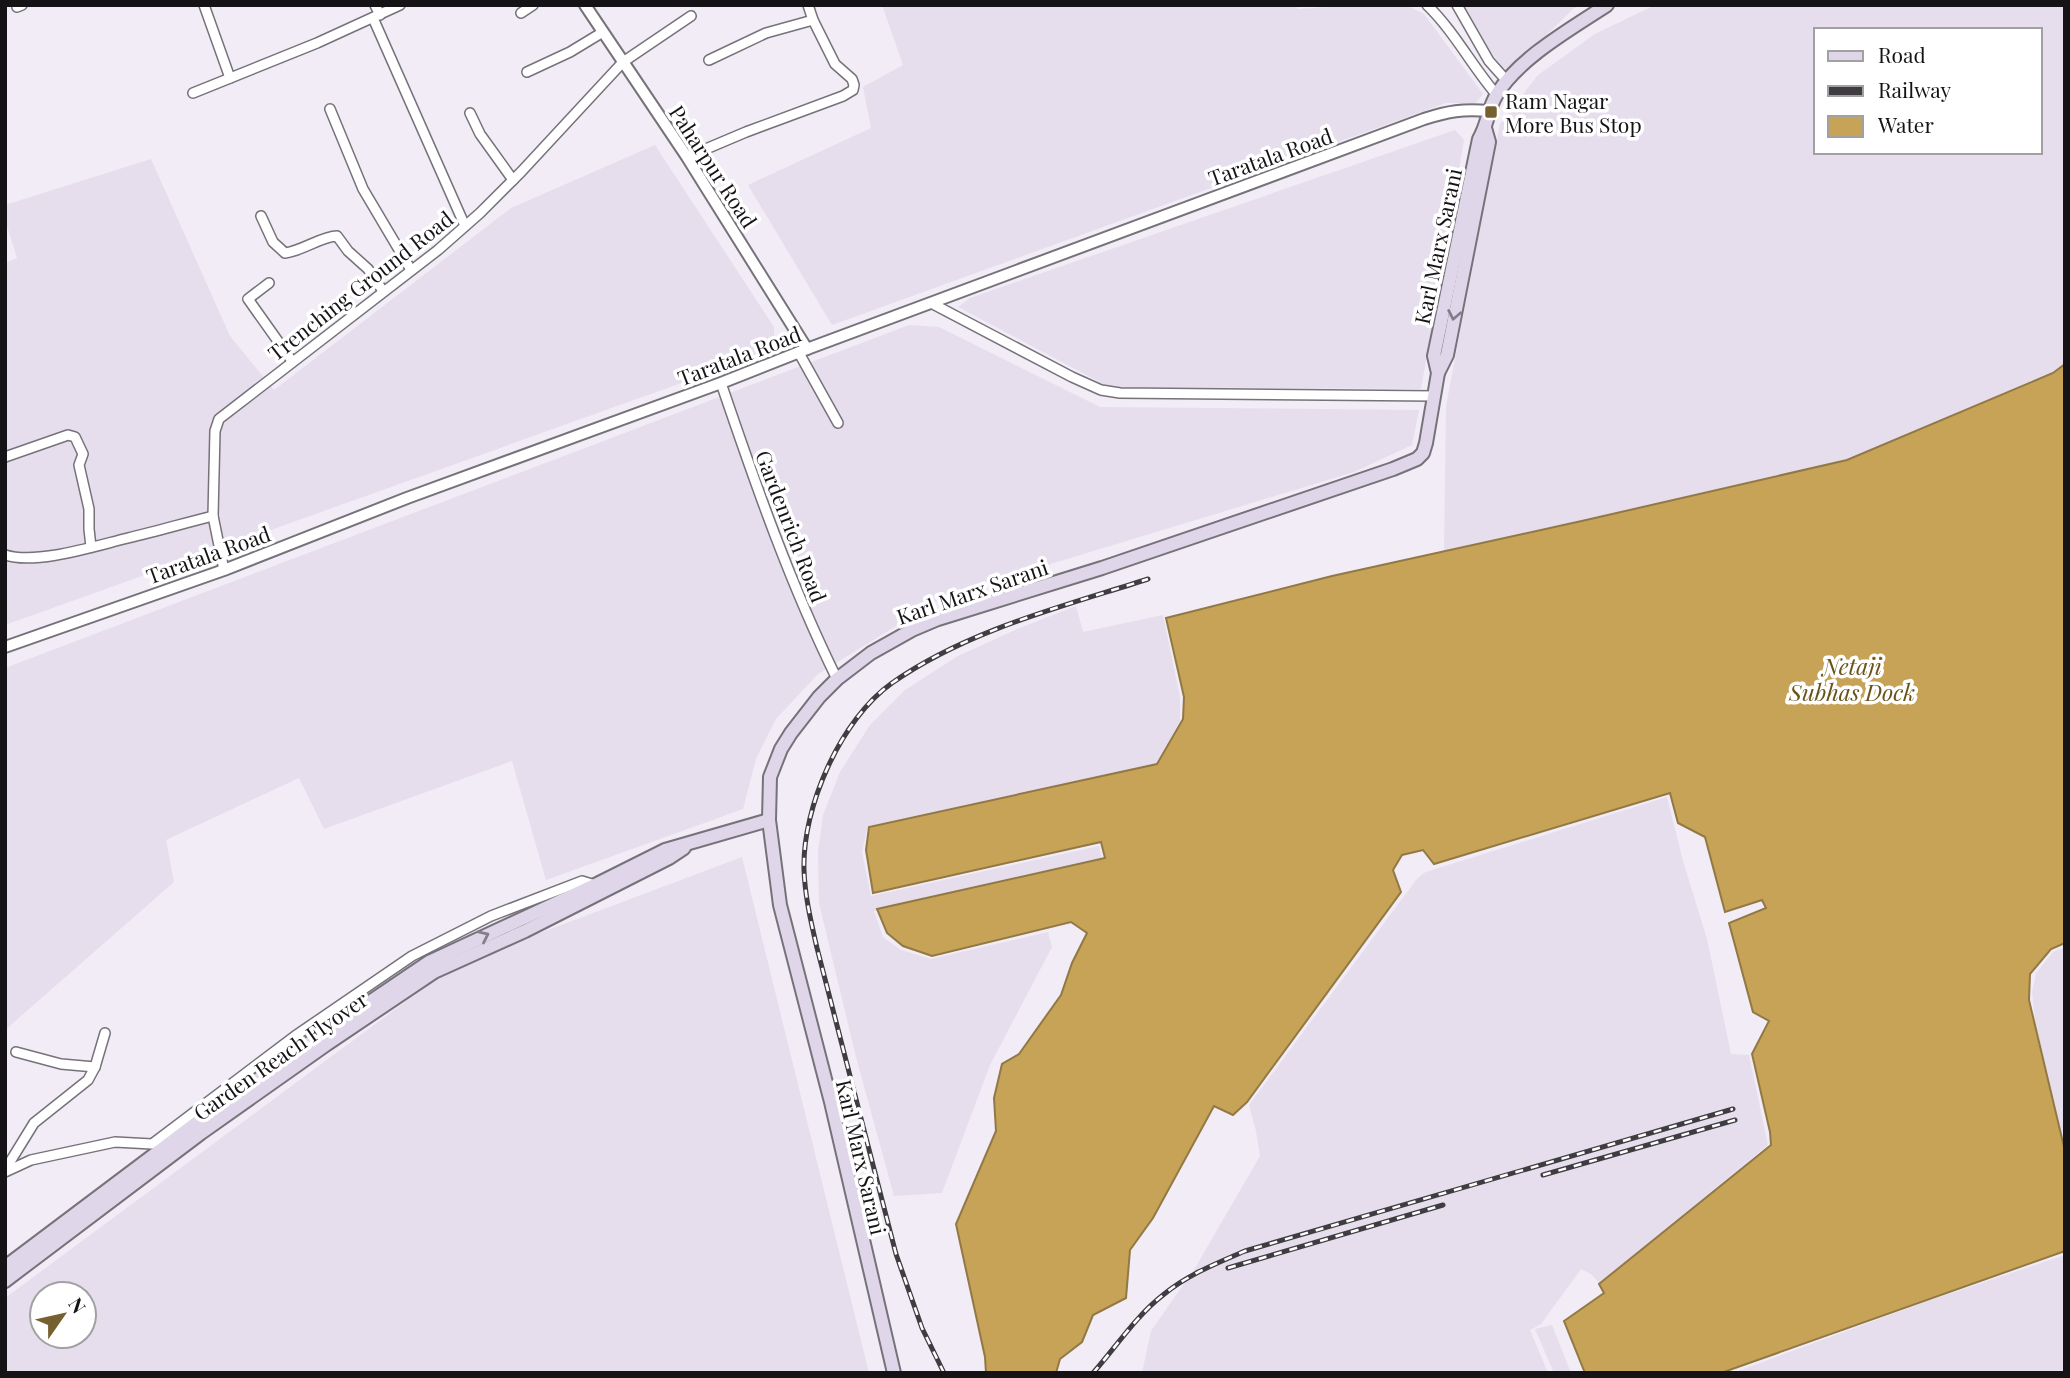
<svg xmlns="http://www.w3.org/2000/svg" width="2070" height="1378" font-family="'Playfair Display',serif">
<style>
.built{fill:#e6deed;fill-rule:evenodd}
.water{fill:#c7a358;stroke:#927844;stroke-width:2}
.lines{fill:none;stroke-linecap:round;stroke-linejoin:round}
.minor-casing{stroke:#76727a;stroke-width:12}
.tertiary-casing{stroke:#76727a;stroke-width:14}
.secondary-casing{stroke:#76727a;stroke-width:16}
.minor{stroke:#fff;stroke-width:9}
.tertiary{stroke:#fff;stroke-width:10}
.secondary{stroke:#e0d6e9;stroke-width:12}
.rail-casing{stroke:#3f3d41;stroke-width:5}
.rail{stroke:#fff;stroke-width:2.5;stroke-dasharray:8;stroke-linecap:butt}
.oneway{stroke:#857e8a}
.poi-dot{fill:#776030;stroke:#fff;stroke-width:2.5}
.labels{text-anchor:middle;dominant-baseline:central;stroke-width:7;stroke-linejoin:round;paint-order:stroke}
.poi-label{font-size:21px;fill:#151316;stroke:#fff;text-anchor:start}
.street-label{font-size:21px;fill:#151316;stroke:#fff}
.water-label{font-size:23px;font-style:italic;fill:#6b5219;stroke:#fff}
</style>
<rect width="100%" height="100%" fill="#f1ecf5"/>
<g class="built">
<path d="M882,5h413l3,4 62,-4h46l18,9 59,80 -7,9h-30l-614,222 -84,-140 123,-57 -8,-41 40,-22z"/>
<path d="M1462,5h117l-6,4 -66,65 -42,-58z"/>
<path d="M1655,5h410v359l-12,9 -206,87 -403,91 2,-145 54,-282 38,-49 57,-41zM1816,30h224v122h-224z"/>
<path d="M1455,130l9,10 -43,249 -312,-2 -151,-80 12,-9z"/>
<path d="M655,145l119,182v23l-769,275v-362l12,-5 -12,-38v-15l146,-46 79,177 44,54 237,-182z"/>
<path d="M909,325l30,2 161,80 319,3 -7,35 -58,27 -409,124 -127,78 -42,45 -20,40 -13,50 -197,71 -34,-119 -188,68 -25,-51 -133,62 8,42 -169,148v-362z"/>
<path d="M1076,606l7,26 80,-17 17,82v24l-25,44 -288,64 -5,23 9,44 228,-50 3,13 -228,52 9,26 18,13 30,9 117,-27 4,15 -62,118 -48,128 -48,3 -38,-139 -37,-154 -1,-51 5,-37 17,-43 30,-47 35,-35 53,-34 57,-26z"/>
<path d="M1667,797l16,64 24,78 24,115 18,1 19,90 -169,138 -8,-9 -10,-5 -40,55 -11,6 18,43h-406l9,-42 44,-63 65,-112 -4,-25 -7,-26 167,-225 8,-7 11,-4z"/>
<path d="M742,857l127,516h-864v-75l450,-333zM42,1294h42v42h-42z"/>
<path d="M2065,947v202l-30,-128 -3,-29 4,-19 17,-21z"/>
<path d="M2065,1255v118h-332l192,-71z"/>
<path d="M1552,1325l19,48h-17l-19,-44z"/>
</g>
<path class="water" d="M2065,364v579l-14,6 -21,25 -1,26 36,151v100l-344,122h-136l-21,-52 40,-28 -5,-9 172,-139 -1,-13 -18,-78 17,-33 -16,-9 -24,-89 37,-15 -4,-8 -37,12 -20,-75 -27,-14 -8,-30 -236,71 -11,-14 -21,5 -9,15 8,22 -154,210 -14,13 -19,-9 -61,112 -23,32 -4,48 -33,17 -11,27 -22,17 -4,14h-70l-1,-16 -29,-133 40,-93 -2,-33 8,-34 17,-10 42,-59 11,-32 15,-30 -16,-11 -139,34 -29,-10 -16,-13 -10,-24 228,-51 -4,-16 -228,51 -7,-43 3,-23 288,-63 26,-45 1,-22 -18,-79 166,-42 254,-56 261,-60 206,-87z"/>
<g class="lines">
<defs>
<g id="minor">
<path d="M204,5l26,73"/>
<path d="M375,5l5,10"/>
<path d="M1427,5c27,26 45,61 69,89"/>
<path d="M1457,5l32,56 17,19"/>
<path d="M17,7l5,-2"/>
<path d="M521,13l12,-8"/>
<path d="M373,18l92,208"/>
<path d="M709,60l57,-27 47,-13"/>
<path d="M527,72l43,-20 33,-20"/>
<path d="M193,93l124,-50 83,-38"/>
<path d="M330,109l33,80 48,81"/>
<path d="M470,113l10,21 33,46"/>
<path d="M687,157l59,-25 97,-36 10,-6 1,-5 -2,-6 -17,-15 -22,-44 -5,-15"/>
<path d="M261,216l12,26 12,11c17,-2 37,-17 52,-17l11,15 20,18 15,22"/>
<path d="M269,283l-21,16 44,62"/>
<path d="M931,303l141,74 29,13 19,3 315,3"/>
<path d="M799,353l39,70"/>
<path d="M721,383c34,100 69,201 116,296"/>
<path d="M5,457l63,-22 7,2 8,17 -4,11 10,44v20l2,18"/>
<path d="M5,555c32,10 90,-9 123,-17 29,-7 57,-15 85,-22"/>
<path d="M224,570l-11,-54 2,-85 4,-12 219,-169 42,-37 41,-41 102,-110 68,-46"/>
<path d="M16,1052l45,12 34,3"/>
<path d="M5,1170l29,-47 54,-43 7,-13 10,-34"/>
<path d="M5,1172l26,-12 84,-18 37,2 143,-108 117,-80 79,-40 91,-35 13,4"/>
</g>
<g id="tertiary">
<path d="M585,5l102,152 120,192"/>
<path d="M5,647l219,-77 183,-72 314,-115 86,-34 617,-230c25,-8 38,-10 65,-8"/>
</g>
<g id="secondary">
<path d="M1438,373l9,-18 42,-213 -4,-14"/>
<path d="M5,1267l190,-143 126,-89 108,-73 166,-77 70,-35 104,-30"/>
<path d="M5,1281l196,-148 126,-89 107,-72 91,-41 144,-73 15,-10"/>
<path d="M894,1373l-63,-271 -51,-197 -11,-85 1,-43 11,-28 10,-16 28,-36 18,-18 34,-26 41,-23 26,-11 164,-51 291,-99 24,-10 6,-6 3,-10 12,-70 -4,-17 45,-217c9,-15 9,-31 18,-45 22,-36 75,-66 110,-89"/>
</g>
</defs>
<use href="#minor" class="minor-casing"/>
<use href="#tertiary" class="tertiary-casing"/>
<use href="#secondary" class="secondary-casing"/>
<use href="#minor" class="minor"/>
<use href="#tertiary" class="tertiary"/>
<use href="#secondary" class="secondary"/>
<defs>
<g id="rail">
<path d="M1543,1175l192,-55"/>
<path d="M1228,1268l215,-63"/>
<path d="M944,1373l-22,-45 -26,-74 -79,-306c-6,-26 -12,-51 -13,-78 -2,-63 37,-151 88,-187 76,-53 169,-76 256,-104"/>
<path d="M1093,1373c23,-26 43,-57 70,-78 24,-20 54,-32 82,-44l488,-142"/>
</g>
</defs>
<use href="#rail" class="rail-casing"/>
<use href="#rail" class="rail"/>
</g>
<defs><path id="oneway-chevron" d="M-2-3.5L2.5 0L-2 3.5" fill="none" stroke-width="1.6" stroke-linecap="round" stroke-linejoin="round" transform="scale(1.75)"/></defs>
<g class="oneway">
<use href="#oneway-chevron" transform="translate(1454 315) rotate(101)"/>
<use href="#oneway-chevron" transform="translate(484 936) rotate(-25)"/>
</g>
<rect class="poi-dot" x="1484" y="105" width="14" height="14" rx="3.5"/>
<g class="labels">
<g class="poi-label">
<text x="1505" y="100">Ram Nagar<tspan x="1505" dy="24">More Bus Stop</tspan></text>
</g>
<g class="street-label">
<text transform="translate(1270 156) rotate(-20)">Taratala Road</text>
<text transform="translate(714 166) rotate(57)">Paharpur Road</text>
<text transform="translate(1437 246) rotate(-78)">Karl Marx Sarani</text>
<text transform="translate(360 285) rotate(-38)">Trenching Ground Road</text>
<text transform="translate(739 355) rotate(-21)">Taratala Road</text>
<text transform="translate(792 526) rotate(69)">Gardenrich Road</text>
<text transform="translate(208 554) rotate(-20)">Taratala Road</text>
<text transform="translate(972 591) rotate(-19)">Karl Marx Sarani</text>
<text transform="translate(280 1055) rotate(-35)">Garden Reach Flyover</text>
<text transform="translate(862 1157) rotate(77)">Karl Marx Sarani</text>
</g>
<g class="water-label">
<text x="1852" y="665">Netaji<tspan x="1852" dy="26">Subhas Dock</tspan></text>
</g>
</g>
<rect width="2070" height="1378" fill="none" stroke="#151316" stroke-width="14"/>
<rect x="1814" y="28" width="228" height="126" fill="#ffffff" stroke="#a1a1a2" stroke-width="2"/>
<rect x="1828" y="51" width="35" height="10" fill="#e0d6e9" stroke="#a1a1a2" stroke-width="2"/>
<text x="1878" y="63" font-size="21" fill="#151316">Road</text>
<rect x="1828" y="86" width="35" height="10" fill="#3f3d41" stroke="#a1a1a2" stroke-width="2"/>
<text x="1878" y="98" font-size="21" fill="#151316">Railway</text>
<rect x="1828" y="116" width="35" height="21" fill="#c7a358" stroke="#a1a1a2" stroke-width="2"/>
<text x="1878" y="133" font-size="21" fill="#151316">Water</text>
<g transform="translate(63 1315) rotate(56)"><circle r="33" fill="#ffffff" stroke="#a1a1a2" stroke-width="2"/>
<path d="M0-5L12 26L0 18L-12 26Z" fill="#776030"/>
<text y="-10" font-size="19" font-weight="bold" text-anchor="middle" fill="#151316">N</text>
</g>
</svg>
